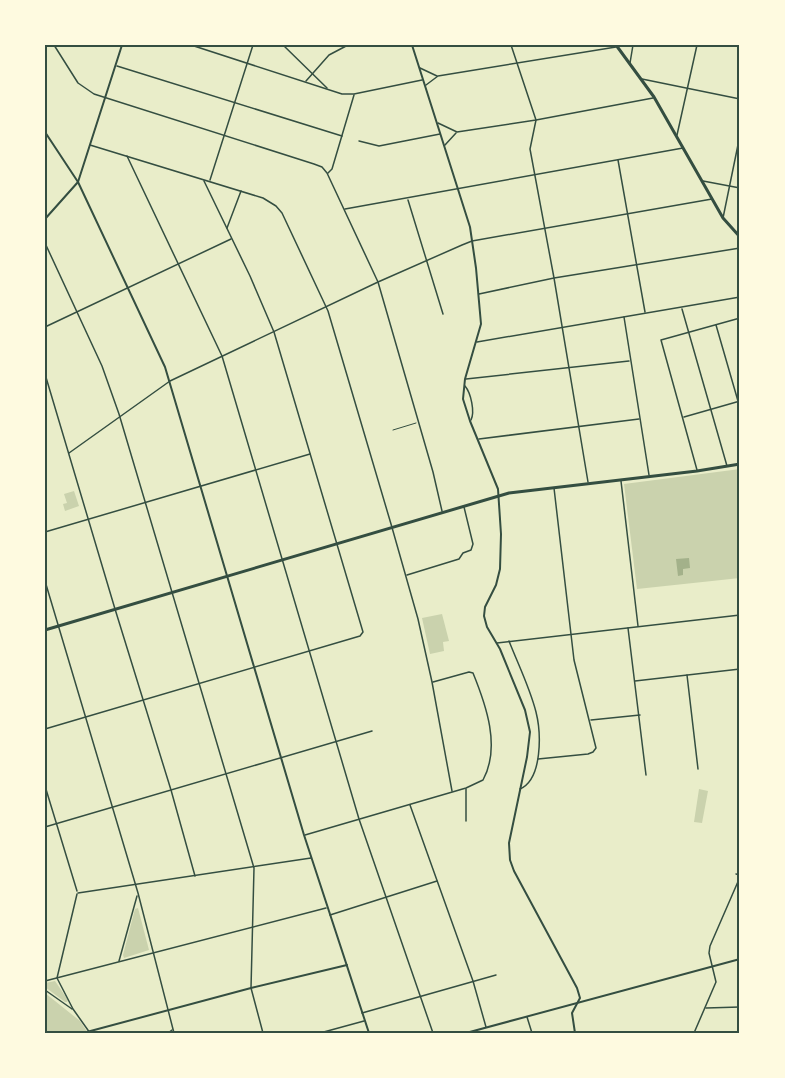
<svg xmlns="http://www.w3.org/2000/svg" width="785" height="1078" font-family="'Exo 2',sans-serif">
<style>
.green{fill:#cad2ad}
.water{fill:#a3b18a}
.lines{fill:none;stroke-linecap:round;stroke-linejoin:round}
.service{stroke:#344e41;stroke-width:1}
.minor{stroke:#344e41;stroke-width:1.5}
.tertiary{stroke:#344e41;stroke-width:2}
.secondary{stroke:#344e41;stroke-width:3}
.neatline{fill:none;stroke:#344e41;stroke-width:2}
</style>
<rect width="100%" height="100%" fill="#e9edc9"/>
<g class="green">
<path d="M740,469v109l-103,11 -13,-105z"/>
<path d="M74,491l5,15 -14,5 -2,-7 4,-1 -3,-9z"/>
<path d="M442,614l7,27 -6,1 1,9 -14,3 -8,-36z"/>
<path d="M699,789l9,2 -6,32 -8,-1z"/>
<path d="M138,908l11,42 -25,8 -1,-3 12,-46z"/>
<path d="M55,981l13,19 -1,2h-2l-20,-15v-4z"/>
<path d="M45,993l35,28 8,12h-43z"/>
</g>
<path class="water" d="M689,558l1,10 -7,1v6l-5,1 -2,-17z"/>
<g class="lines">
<path class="service" d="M393,430l23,-7"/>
<g class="minor">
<path d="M54,45l24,38 16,11 220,70 8,3 5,6 51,109 55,190 9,39"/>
<path d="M191,45l151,49h12l68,-14"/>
<path d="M283,45l44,43"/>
<path d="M511,45l25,75 -6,29 24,129 34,204"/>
<path d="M630,63l3,-18"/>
<path d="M117,66l225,70"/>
<path d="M420,68l17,8"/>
<path d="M642,79l98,20"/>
<path d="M306,81l23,-26 19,-10"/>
<path d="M426,85l12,-9 178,-29"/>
<path d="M438,123l19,9 79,-12 117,-22"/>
<path d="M677,135l20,-90"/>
<path d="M359,141l20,5 61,-12"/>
<path d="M90,145l173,53 13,8 6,7 46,98 63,213 27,95 14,63 20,109"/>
<path d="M445,145l11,-12"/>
<path d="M127,156l95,200 137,463 74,214"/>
<path d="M618,160l27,152"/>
<path d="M328,173l4,-4 22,-74"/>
<path d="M210,180l43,-135"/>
<path d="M703,181l37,7"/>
<path d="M408,200l35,114"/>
<path d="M345,209l338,-61"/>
<path d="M723,218l17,-83"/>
<path d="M227,228l14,-37"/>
<path d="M45,243l57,123 17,48 135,454 -3,120 12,45"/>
<path d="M479,294l75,-16 186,-30"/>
<path d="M682,309l45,157"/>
<path d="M624,317l25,158"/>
<path d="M716,325l24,83"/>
<path d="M45,327l186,-88"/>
<path d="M477,342l263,-45"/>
<path d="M45,374l70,235 56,181 24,86"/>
<path d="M466,379l163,-18"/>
<path d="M465,386c6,7 10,26 6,34"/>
<path d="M684,417l56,-16"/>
<path d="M479,439l160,-20"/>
<path d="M69,453l101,-72 208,-99 84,-37 10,-4 240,-42"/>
<path d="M697,470l-36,-130 79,-22"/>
<path d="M621,481l17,145"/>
<path d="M45,532l265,-78"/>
<path d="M407,575l52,-16 4,-6 8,-3 2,-6 -9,-37"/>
<path d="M45,581l93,312 36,140"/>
<path d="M628,628l18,147"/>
<path d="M509,641c9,23 21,47 27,71 5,20 7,67 -16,77"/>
<path d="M497,643l243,-28"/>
<path d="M687,675l11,94"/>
<path d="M635,681l105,-12"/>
<path d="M591,720l49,-5"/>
<path d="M45,729l315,-93 3,-4 -89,-300 -24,-56 -46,-95"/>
<path d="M538,759l50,-5 5,-2 3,-4 -22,-88 -20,-172"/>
<path d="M45,786l32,105"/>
<path d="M410,805l63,176 13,46"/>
<path d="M466,821v-32"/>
<path d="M45,827l327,-96"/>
<path d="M305,835l161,-47 17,-8c18,-33 3,-75 -10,-107l-4,-1 -36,10"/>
<path d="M736,874l4,1"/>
<path d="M78,893l233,-35"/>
<path d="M77,894l-20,84 16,31 17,24"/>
<path d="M330,915l107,-34"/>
<path d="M119,961l18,-65"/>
<path d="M45,981l281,-73"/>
<path d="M45,990l27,19"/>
<path d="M706,1008l34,-1"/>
<path d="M362,1013l134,-38"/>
<path d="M527,1017l5,16"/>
<path d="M168,1033l4,-3"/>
<path d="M320,1033l44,-12"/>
<path d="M694,1033l22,-51 -7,-29 1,-7 30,-69"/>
</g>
<g class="tertiary">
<path d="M412,45l58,182 6,41 5,56 -16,55 -2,20 7,22 28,68 3,45 -1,35 -4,16 -11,22 -1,9 3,11 13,22 25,61 5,22 -3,25 -18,86 1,17 4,11 63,117 3,10 -8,15 3,20"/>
<path d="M45,132l33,50 87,185 139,468 65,198"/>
<path d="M45,219l33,-37 44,-137"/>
<path d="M83,1033l168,-45 96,-23"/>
<path d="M466,1033l274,-74"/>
</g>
<g class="secondary">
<path d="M616,45l38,52 69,121 17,19"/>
<path d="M45,630l464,-137 188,-22 43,-7"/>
</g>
</g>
<rect width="785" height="1078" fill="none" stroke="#fefae0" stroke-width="93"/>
<rect x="46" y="46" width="692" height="986" class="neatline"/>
</svg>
